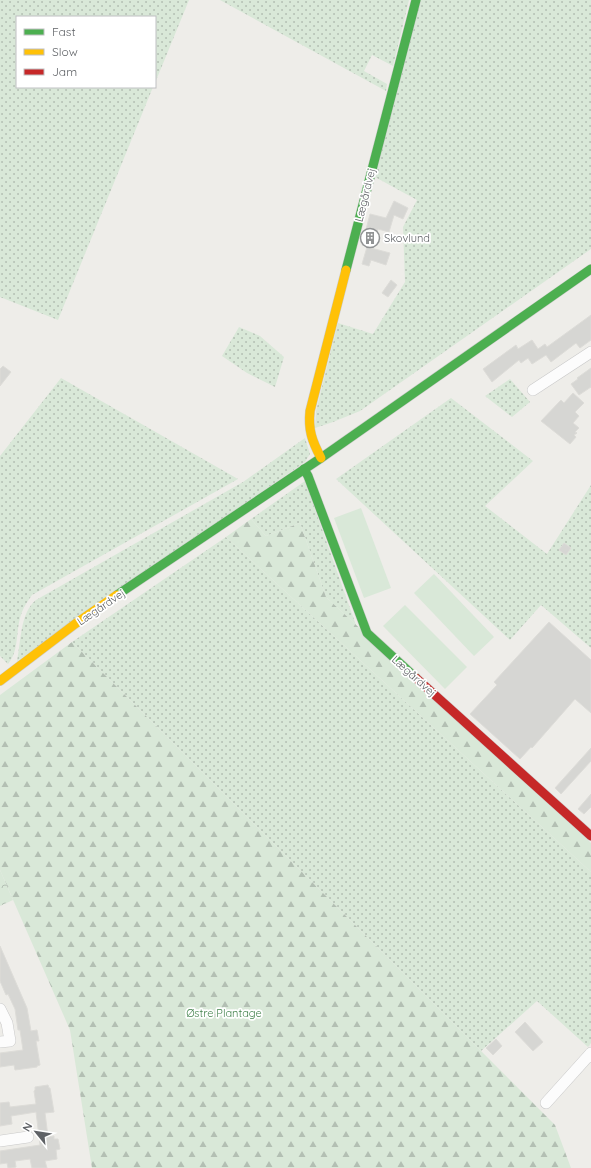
<svg xmlns="http://www.w3.org/2000/svg" width="591" height="1168" font-family="Quicksand,sans-serif">
<style>
.grass{fill:url(#grass-dots)}
.forest{fill:url(#forest-firs)}
.park{fill:url(#park-crowns)}
.pitch{fill:#d9e8d8}
.building{fill:#d6d6d3;stroke:#dddcd8}
.lines{fill:none;stroke-linecap:round;stroke-linejoin:round}
.street-casing{stroke:#c9c9c9;stroke-width:12}
.fast-casing{stroke:#cbcbca;stroke-width:10}
.slow-casing{stroke:#cbcbca;stroke-width:10}
.jam-casing{stroke:#cbcbca;stroke-width:10}
.street{stroke:#fcfcfc;stroke-width:11}
.fast{stroke:#4caf50;stroke-width:9}
.slow{stroke:#ffc107;stroke-width:9}
.jam{stroke:#c62828;stroke-width:9}
.labels{text-anchor:middle;dominant-baseline:central;stroke-width:3.5;stroke-linejoin:round;paint-order:stroke}
.street-label{font-size:11px;fill:#5f6266;stroke:#fff}
.poi-label{font-size:11px;fill:#5f6266;stroke:#fff;text-anchor:start}
.park-label{font-size:11px;fill:#42824c;stroke:#fff}
</style>
<defs>
<pattern id="grass-dots" width="8" height="8" patternUnits="userSpaceOnUse"><rect width="8" height="8" fill="#d9e8d8"/><path d="M2 2h.1M6 6h.1" fill="none" stroke="#b3bfb3" stroke-width="1.8" stroke-linecap="round"/></pattern>
<pattern id="forest-firs" width="22" height="20" patternUnits="userSpaceOnUse"><rect width="22" height="20" fill="#d9e8d8"/><path d="M5 1l3.5 6h-7zM16 11l3.5 6h-7z" fill="#b3bfb3"/></pattern>
<pattern id="park-crowns" width="20" height="18" patternUnits="userSpaceOnUse"><rect width="20" height="18" fill="#d9e8d8"/><path d="M2 6a3 3 0 1 1 6 0M12 15a3 3 0 1 1 6 0" fill="none" stroke="#b3bfb3"/></pattern>
</defs>
<rect width="100%" height="100%" fill="#eeede9"/>
<g class="grass">
<path d="M0,0h189l-34,83v-66h-138v70h136l-95,233 -58,-23z"/>
<path d="M220,0h189l-16,66 -21,-11 -8,16 23,13 -1,7z"/>
<path d="M420,0h171v249l-231,162 -27,11 -18,6 1,-17 22,-88 35,11 32,-52 -2,-55 14,-27 -42,-23z"/>
<path d="M239,327l21,9 24,21 -9,30 -28,-14 -25,-17z"/>
<path d="M61,378l177,101 -206,116c-4,6 -8,11 -10,17 -7,17 -2,38 -14,52l-8,-8v-200z"/>
<path d="M510,379l20,23 -18,15 -27,-21z"/>
<path d="M451,398l82,63 -48,45 62,48 44,-69v163l-50,-43 -31,35 -174,-161z"/>
<path d="M305,438l5,16 -5,8 -288,199c4,-19 3,-48 19,-61l207,-118z"/>
<path d="M305,481l51,144 -30,-28 -26,-74 -34,13 -15,-17z"/>
<path d="M226,537l365,335v171l-3,4 -51,-46 -56,50 -409,-409z"/>
</g>
<g class="forest">
<path d="M251,519l15,17 34,-13 26,74 265,246v29l-365,-335z"/>
<path d="M72,642l483,483 16,43h-479l-22,-138 -70,-160v-175z"/>
</g>
<path class="park" d="M0,870l13,30 -13,6z"/>
<g class="pitch">
<path d="M361,508l30,80 -27,10 -30,-80z"/>
<path d="M434,574l60,63 -20,19 -60,-63z"/>
<path d="M405,605l62,62 -22,22 -62,-63z"/>
</g>
<g class="building">
<path d="M394,201l14,7 -5,11 -9,-4 -5,17 -11,-3 -5,19 -11,-3 8,-31 16,4z"/>
<path d="M367,247l23,6 -4,12 -15,-5 -2,6 -7,-2z"/>
<path d="M391,280l6,5 -9,12 -6,-4z"/>
<path d="M591,315v25l-11,8 -4,-5 -25,19 -5,-7 -14,9 -4,-6 -7,5 -2,-3 -27,22 -9,-13 33,-24 2,4 14,-9 6,9 7,-5 2,3z"/>
<path d="M3,366l8,6 -11,14v-17z"/>
<path d="M591,368v19l-12,8 -8,-11 7,-5 -1,-1z"/>
<path d="M573,393l11,10 -9,9 4,4 -6,7 6,5 -4,4 2,1 -3,2 2,2 -6,7 -29,-23 20,-21 3,3z"/>
<path d="M564,543l7,5 -5,7 -7,-5z"/>
<path d="M549,622l42,38v53l-16,-14 -43,49 -1,-1 -11,12 -50,-45 27,-29 -3,-3z"/>
<path d="M591,748v13l-30,33 -6,-6z"/>
<path d="M591,794v13l-7,7 -6,-5z"/>
<path d="M0,946l27,62 4,23 6,-1 2,11h-3l4,24 -3,1v1l-22,3 -1,-5 -14,2v-14l23,-3 -3,-20h-2l-3,-21 -7,-15 -2,1 -6,-14z"/>
<path d="M525,1022l18,20 -10,9 -18,-19z"/>
<path d="M496,1039l6,7 -9,9 -7,-7z"/>
<path d="M48,1085l1,3h1l4,24 -9,1 3,24 6,-1v3h4l2,10 -4,1 1,9 -12,2 2,7h-15l-2,-9 -15,2 1,6 -5,1h-3l-1,-5 -7,1v-13l40,-6 -4,-33 -25,4 1,8 -12,2v-23l9,-1 1,5 26,-3 -2,-13 1,-1v-3z"/>
</g>
<g class="lines">
<defs>
<g id="street">
<path d="M533,390l58,-38"/>
<path d="M0,1009l7,14 3,18 -10,1"/>
<path d="M546,1103l45,-50"/>
<path d="M0,1141l28,-4"/>
</g>
<g id="fast">
<path d="M346,270l70,-270"/>
<path d="M304,469l4,7 59,157 49,45"/>
<path d="M117,595l204,-137 270,-189"/>
</g>
<g id="slow">
<path d="M321,458c-9,-17 -13,-28 -11,-47l36,-141"/>
<path d="M0,681l75,-57 42,-29"/>
</g>
<path id="jam" d="M416,678l175,158"/>
</defs>
<use href="#street" class="street-casing"/>
<use href="#fast" class="fast-casing"/>
<use href="#slow" class="slow-casing"/>
<use href="#jam" class="jam-casing"/>
<use href="#street" class="street"/>
<use href="#fast" class="fast"/>
<use href="#slow" class="slow"/>
<use href="#jam" class="jam"/>
</g>
<defs>
<symbol id="building-ring" viewBox="-11 -11 22 22"><circle r="9.5" fill="#fff" stroke="#919394" stroke-width="1.5"/><path d="M-4-6H4V6H1V3H-1V6H-4ZM-2.5-4.3h1.7v1.8h-1.7ZM.8-4.3h1.7v1.8H.8ZM-2.5-1h1.7V.8h-1.7ZM.8-1h1.7V.8H.8Z" fill="#919394"/></symbol>
</defs>
<g fill-rule="evenodd">
<use href="#building-ring" x="359" y="227" width="22" height="22"/>
</g>
<g class="labels">
<g class="street-label">
<text transform="translate(365 195) rotate(-76)">Lægårdvej</text>
<text transform="translate(101 607) rotate(-34)">Lægårdvej</text>
<text transform="translate(414 676) rotate(42)">Lægårdvej</text>
</g>
<g class="poi-label">
<text x="384" y="238">Skovlund</text>
</g>
<g class="park-label">
<text x="224" y="1013">Østre Plantage</text>
</g>
</g>
<rect x="16" y="16" width="140" height="72" fill="#ffffff" stroke="#bfc0c2"/>
<rect x="24" y="29" width="20" height="6" fill="#4caf50" stroke="#bfc0c2"/>
<text x="52" y="36" font-size="12" fill="#5f6266">Fast</text>
<rect x="24" y="49" width="20" height="6" fill="#ffc107" stroke="#bfc0c2"/>
<text x="52" y="56" font-size="12" fill="#5f6266">Slow</text>
<rect x="24" y="69" width="20" height="6" fill="#c62828" stroke="#bfc0c2"/>
<text x="52" y="76" font-size="12" fill="#5f6266">Jam</text>
<g transform="translate(36 1132) rotate(300)" stroke="#ffffff" stroke-width="3" paint-order="stroke">
<path d="M0-3L7 15L0 10L-7 15Z" fill="#5f6266"/>
<text y="-6" font-size="11" font-weight="bold" text-anchor="middle" fill="#5f6266">N</text>
</g>
</svg>
